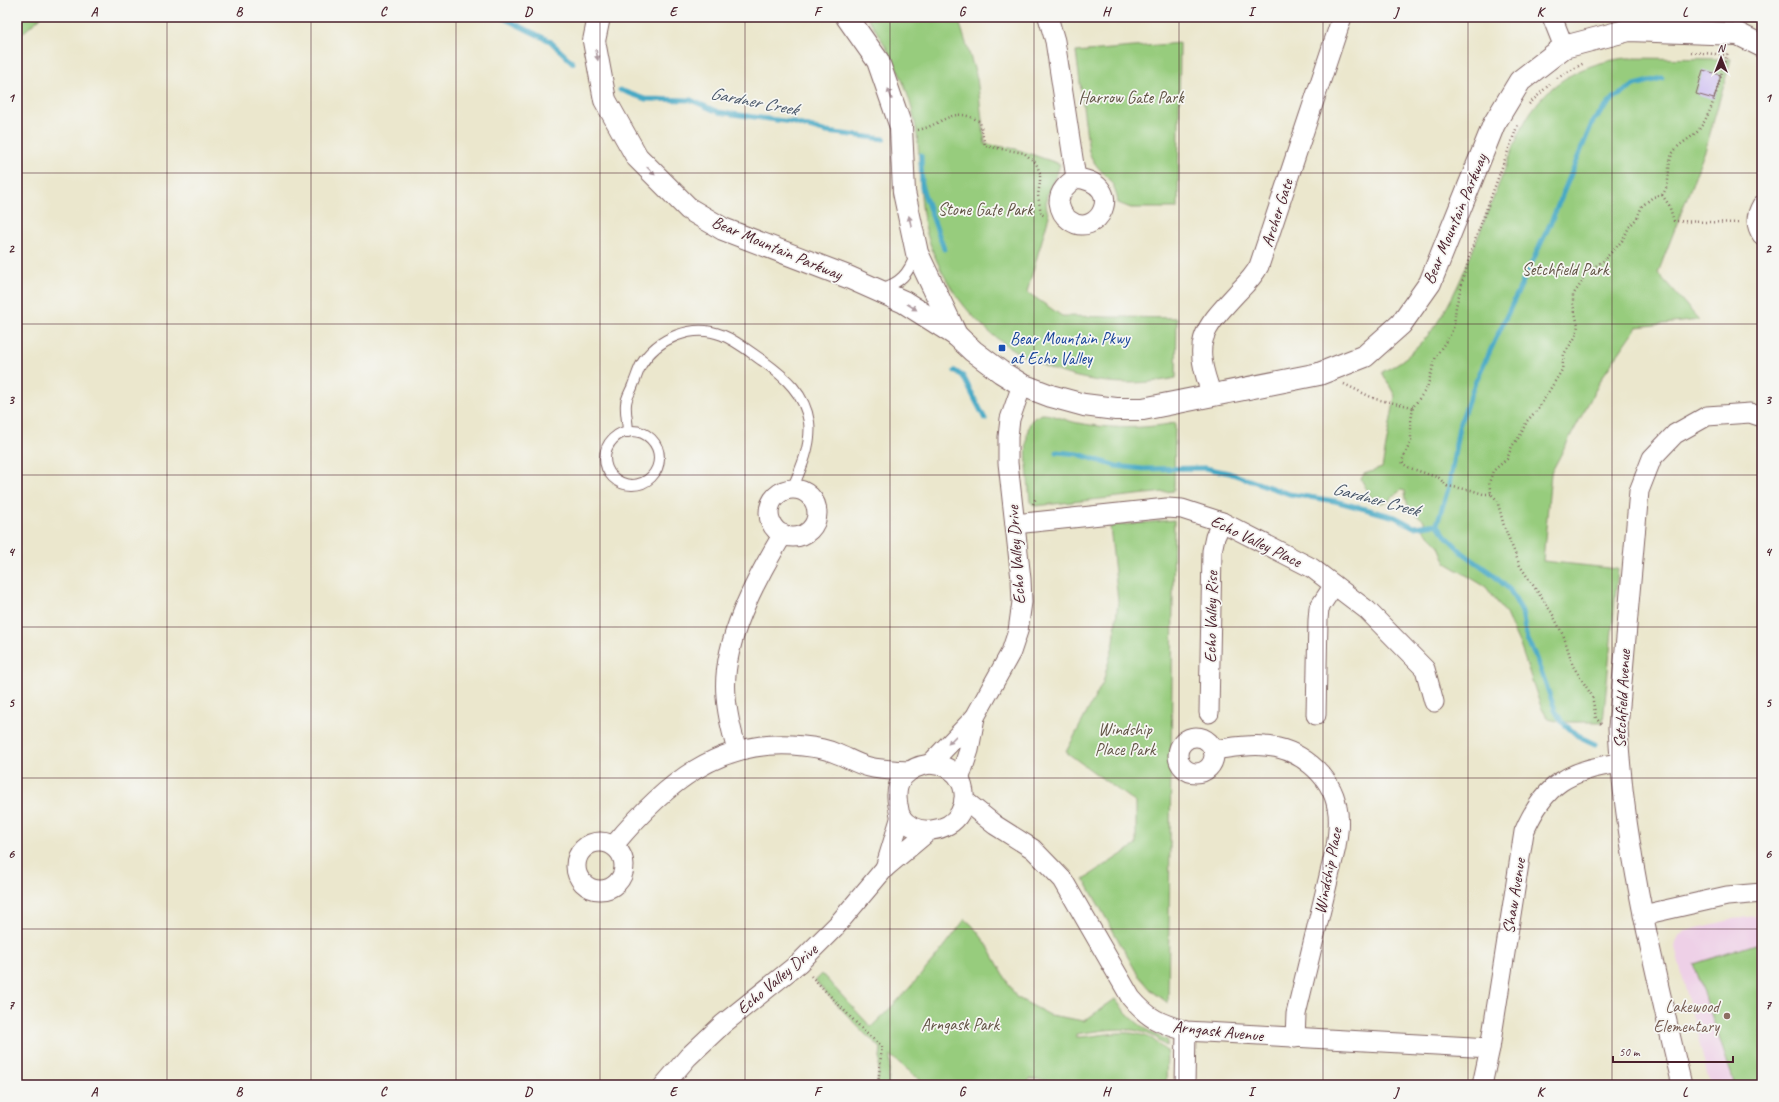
<svg xmlns="http://www.w3.org/2000/svg" width="1779" height="1102" font-family="Caveat,sans-serif">
<style>
.built{fill:#eed0e7}
.green{fill:#97cc7d;stroke:#707654}
.lines{fill:none;stroke-linecap:round;stroke-linejoin:round}
.stream{stroke:#46a9c5;stroke-width:5}
.building{fill:#c8b6f2}
.service-casing{stroke:#826564;stroke-width:12}
.minor-casing{stroke:#826564;stroke-width:21}
.tertiary-casing{stroke:#826564;stroke-width:24}
.path{stroke:#826564;stroke-width:2.5;stroke-dasharray:1 3;stroke-linecap:butt}
.service{stroke:#fff;stroke-width:10}
.minor{stroke:#fff;stroke-width:19}
.tertiary{stroke:#fff;stroke-width:22}
.oneway{fill:#ae9aa0}
.grid{fill:none;stroke:#4a1f2b;stroke-width:1;stroke-opacity:0.55}
.transit-dot{fill:#1a4fb4;stroke:#f6f6f2;stroke-width:1.5}
.education-dot{fill:#8d6e63;stroke:#f6f6f2;stroke-width:1.5}
.labels{text-anchor:middle;dominant-baseline:central;stroke-width:3.5;stroke-linejoin:round;paint-order:stroke}
.park-label{font-size:17px;fill:#615344;stroke:#f6f6f2}
.street-label{font-size:17px;fill:#4a1f2b;stroke:#f6f6f2}
.transit-label{font-size:17px;fill:#164399;stroke:#f6f6f2;text-anchor:start}
.education-label{font-size:17px;fill:#785e54;stroke:#f6f6f2;text-anchor:end}
.water-label{font-size:18px;font-style:italic;fill:#485669;stroke:#f6f6f2}
.neatline{fill:none;stroke:#4a1f2b;stroke-width:1.5}
.grid-label{font-size:13px;text-anchor:middle;font-weight:bold;fill:#4a1f2b}
</style>
<rect width="100%" height="100%" fill="#f6f6f2"/>
<filter id="ink" filterUnits="userSpaceOnUse"><feTurbulence type="fractalNoise" baseFrequency=".025" numOctaves="2"/><feDisplacementMap in="SourceGraphic" scale="8" xChannelSelector="R" yChannelSelector="G"/><feConvolveMatrix kernelMatrix="1 2 1 2 8 2 1 2 1" color-interpolation-filters="sRGB"/></filter>
<filter id="wash" filterUnits="userSpaceOnUse"><feTurbulence type="fractalNoise" baseFrequency=".012" numOctaves="4" result="noise"/><feDisplacementMap in="SourceGraphic" scale="16" xChannelSelector="R" yChannelSelector="G"/><feGaussianBlur stdDeviation="0.9" result="paint"/><feColorMatrix in="noise" values="0 0 0 0 0 0 0 0 0 0 0 0 0 0 0 0 0 1.4 0 .05"/><feComposite in="paint" operator="in"/></filter>
<g filter="url(#wash)">
<rect width="100%" height="100%" fill="#ebe7cd"/>
<path class="built" d="M1762,915v170h-52l-35,-138 1,-5 4,-8 5,-3 49,-12z"/>
<g class="green">
<path d="M17,17h24l-24,21z"/>
<path d="M867,17h88l5,7 17,54 8,66 31,5 44,15c-5,20 -20,29 -11,52l-22,76 35,24 115,2 -1,60c-109,23 -217,-35 -249,-144 -8,-30 -6,-59 -9,-90 -4,-47 -24,-88 -51,-127z"/>
<path d="M1180,43l-2,165h-47l-13,-5c-3,-29 -20,-27 -29,-51l-13,-100z"/>
<path d="M1625,58l106,1 -25,89 -48,125 41,47 -62,7 -34,49 -52,97 -8,88 75,8 -15,153h-41l-14,-3 -7,-12 -21,-62 -14,-31 -20,-27 -40,-24 -8,-19 -14,-14v-10c-13,-9 -18,-12 -19,-29l-4,-1 -13,11 -7,2 -11,-7 -9,-17 3,-5 18,-6 13,-72 -13,-24c53,-24 76,-84 96,-135 9,-24 19,-48 29,-73 8,-20 15,-42 29,-59 22,-29 54,-42 89,-47z"/>
<path d="M1042,414c12,0 24,7 36,9 32,6 65,6 97,0l-1,68 -139,15 -5,-4c-1,-19 -8,-66 1,-81 3,-4 7,-5 11,-7z"/>
<path d="M1174,520l-6,483 -16,-12 -14,-16 -54,-96 52,-34v-42l-70,-51 37,-70 11,-40 4,-41 -8,-75z"/>
<path d="M965,919l7,6 14,18 30,54 34,18 34,6 31,-22c14,19 30,32 52,41v7c-5,-3 -9,-9 -15,-11 -24,-12 -51,-5 -76,-2v3c25,0 50,-10 74,1 6,2 10,9 17,13l-1,34h-56l-80,-6 -4,6h-100l-35,-29 -3,29h-11l4,-37 -16,-14 -50,-53 7,-7 49,53c35,-33 66,-69 94,-108z"/>
<path d="M1762,942v143h-27l-41,-121z"/>
</g>
<g class="lines">
<g class="stream">
<path d="M501,17l49,24 23,22"/>
<path d="M620,90l25,9 46,1 27,12 73,10 36,10 57,7"/>
<path d="M921,155l1,33 22,61"/>
<path d="M955,371l8,5 22,43"/>
<path d="M1057,452l21,2 38,12 27,3 62,-1 24,5 60,21 46,7 60,16 19,10 23,-3 8,11 18,18 28,20 19,17 12,22 5,28 7,13 22,59 6,10 16,14 17,8"/>
<path d="M1449,485l10,-59 16,-43 76,-161 42,-101 21,-23 21,-13 27,-7"/>
<path d="M1437,524l11,-35"/>
</g>
</g>
<g id="blocks">
<path class="building" d="M1703,70l18,5 -7,24 -18,-5z"/>
</g>
</g>
<g filter="url(#ink)">
<use href="#blocks" fill-opacity="0" stroke="#826564" stroke-width="1"/>
<g class="lines">
<defs>
<g id="service">
<path d="M880,289c21,-6 28,-15 36,-35"/>
<circle cx="632" cy="458" r="27"/>
<path d="M628,432c0,-9 -3,-19 -2,-28 0,-6 5,-13 7,-19 3,-7 5,-14 8,-20 16,-27 52,-42 81,-30 15,6 28,17 41,26 22,16 42,33 46,61 3,22 -8,47 -17,67"/>
</g>
<g id="minor">
<path d="M1048,17l7,24 21,137"/>
<path d="M1552,17l12,30"/>
<path d="M1076,178c53,6 21,64 -7,42 -6,-4 -9,-10 -10,-18 0,-11 8,-18 17,-24z"/>
<path d="M1762,205c-6,10 -7,20 0,30"/>
<path d="M1212,395c-20,-54 -11,-63 26,-103 8,-8 16,-16 21,-26l83,-249"/>
<circle cx="793" cy="513" r="24"/>
<path d="M1015,524l152,-16 15,1 40,13 90,46 55,42 58,59 9,33"/>
<path d="M1209,713l3,-162 3,-14 7,-15"/>
<path d="M1316,715l2,-95 1,-12 15,-23"/>
<circle cx="1196" cy="755" r="18"/>
<path d="M737,750c-5,-17 -10,-35 -11,-54 -5,-53 30,-117 57,-162"/>
<path d="M1213,750c17,-2 35,-6 52,-4 33,2 66,28 72,61 3,13 1,27 -1,40l-40,167 -1,24"/>
<path d="M930,764l45,-47 36,-65 7,-21 4,-29 -1,-23 -13,-116v-26l2,-18 12,-34"/>
<path d="M930,764c5,1 10,1 15,3 18,7 24,29 15,46 -11,20 -45,24 -59,4 -2,-3 -2,-9 -3,-12 -5,-24 9,-38 32,-41z"/>
<path d="M960,777l9,-27 6,-33"/>
<path d="M964,800l31,25 38,24 30,31 68,118c18,21 28,25 55,33l304,17"/>
<circle cx="600" cy="866" r="24"/>
<path d="M614,845c49,-59 105,-109 189,-99 10,1 23,3 32,7 11,4 22,11 34,14 12,3 26,3 39,4"/>
<path d="M885,868l16,-52"/>
<path d="M1643,915l84,-19 35,-3"/>
<path d="M664,1085l24,-28 35,-33 76,-61 38,-38 48,-57 44,-37"/>
<path d="M1185,1085l1,-54"/>
<path d="M1482,1085l8,-37 34,-216c21,-49 45,-62 96,-69"/>
<path d="M1682,1085c-28,-118 -58,-236 -64,-357l21,-237 13,-33 23,-24 32,-18 43,-3 12,4"/>
</g>
<g id="tertiary">
<path d="M599,17l-5,24 11,59 32,57 52,52 34,20 125,48 56,25 52,33 17,16 28,21 21,13 29,11 33,9 32,4h27l176,-35 46,-18 36,-32 29,-41 64,-159 26,-43 44,-34 65,-17 109,4 24,12"/>
<path d="M847,17l31,44 23,66 3,65 13,61 39,82"/>
</g>
</defs>
<use href="#service" class="service-casing"/>
<use href="#minor" class="minor-casing"/>
<use href="#tertiary" class="tertiary-casing"/>
<g class="path">
<path d="M574,17l5,6"/>
<path d="M1691,52l36,3"/>
<path d="M1557,78l27,-15"/>
<path d="M1529,104l21,-20"/>
<path d="M918,130c25,-5 35,-26 62,-8l5,24 39,7 12,10 4,10v9l-2,13 3,19 4,2"/>
<path d="M1662,195l7,10 5,16 67,2"/>
<path d="M1344,384l31,15 38,8"/>
<path d="M1491,494h-8l-12,-4 -24,-4 -8,-8 -29,-10 -7,-4 -1,-3 9,-20v-20l2,-14 14,-19 9,-32 14,-21 4,-9 2,-20 15,-55 47,-127"/>
<path d="M1033,504l3,-6"/>
<path d="M1601,724l-5,-6 -4,-22 -19,-30 -9,-29 -12,-24 -32,-47 -16,-40 -7,-26 -6,-6 -2,-11 4,-12 14,-12 5,-13 8,-10 7,-15 11,-12 24,-39 2,-16 12,-18 2,-11 -5,-20v-10l9,-13 2,-8 19,-13 19,-20 7,-14 8,-9 5,-12 11,-9 9,-2c9,-11 5,-24 9,-38 4,-12 18,-17 26,-25 19,-23 21,-53 31,-80"/>
<path d="M811,976l55,57 16,13 -4,39"/>
</g>
<use href="#service" class="service"/>
<use href="#minor" class="minor"/>
<use href="#tertiary" class="tertiary"/>
</g>
<defs><path id="oneway-solid" d="M-6-.8H1V-3.2L6.5 0L1 3.2V.8H-6Z"/></defs>
<g class="oneway">
<use href="#oneway-solid" transform="translate(597 55) rotate(80)"/>
<use href="#oneway-solid" transform="translate(890 94) rotate(-110)"/>
<use href="#oneway-solid" transform="translate(651 171) rotate(45)"/>
<use href="#oneway-solid" transform="translate(910 221) rotate(-102)"/>
<use href="#oneway-solid" transform="translate(912 307) rotate(32)"/>
<use href="#oneway-solid" transform="translate(952 740) rotate(134)"/>
</g>
</g>
<path class="grid" d="M167,17v1068M311,17v1068M456,17v1068M600,17v1068M745,17v1068M890,17v1068M1034,17v1068M1179,17v1068M1323,17v1068M1468,17v1068M1612,17v1068M17,173h1745M17,324h1745M17,475h1745M17,627h1745M17,778h1745M17,929h1745"/>
<rect class="transit-dot" x="998" y="344" width="8" height="8" rx="2"/>
<circle class="education-dot" cx="1727" cy="1016" r="4"/>
<g class="labels">
<g class="park-label">
<text x="1131" y="97">Harrow Gate Park</text>
<text x="985" y="209">Stone Gate Park</text>
<text x="1565" y="269">Setchfield Park</text>
<text x="1125" y="729">Windship<tspan x="1125" dy="20">Place Park</tspan></text>
<text x="960" y="1024">Arngask Park</text>
</g>
<g class="street-label">
<text transform="translate(1277 213) rotate(-72)">Archer Gate</text>
<text transform="translate(1455 219) rotate(-67)">Bear Mountain Parkway</text>
<text transform="translate(777 248) rotate(23)">Bear Mountain Parkway</text>
<text transform="translate(1256 541) rotate(26)">Echo Valley Place</text>
<text transform="translate(1016 555) rotate(-94)">Echo Valley Drive</text>
<text transform="translate(1211 617) rotate(-89)">Echo Valley Rise</text>
<text transform="translate(1622 699) rotate(-87)">Setchfield Avenue</text>
<text transform="translate(1328 871) rotate(-79)">Windship Place</text>
<text transform="translate(1514 896) rotate(-81)">Shaw Avenue</text>
<text transform="translate(777 979) rotate(-40)">Echo Valley Drive</text>
<text transform="translate(1218 1031) rotate(6)">Arngask Avenue</text>
</g>
<g class="transit-label">
<text x="1010" y="338">Bear Mountain Pkwy<tspan x="1010" dy="20">at Echo Valley</tspan></text>
</g>
<g class="education-label">
<text x="1719" y="1006">Lakewood<tspan x="1719" dy="20">Elementary</tspan></text>
</g>
<g class="water-label">
<text transform="translate(754 101) rotate(11)">Gardner Creek</text>
<text transform="translate(1376 499) rotate(15)">Gardner Creek</text>
</g>
</g>
<rect width="1779" height="1102" fill="none" stroke="#f6f6f2" stroke-width="44"/>
<g transform="translate(1721 58)" stroke="#f6f6f2" stroke-width="3" paint-order="stroke">
<path d="M0-3L7 15L0 10L-7 15Z" fill="#4a1f2b"/>
<text y="-6" font-size="11" font-weight="bold" text-anchor="middle" fill="#4a1f2b">N</text>
</g>
<path d="M1613 1056v6h120v-6" fill="none" stroke="#4a1f2b" stroke-width="2"/>
<text x="1619" y="1056" font-size="12" fill="#4a1f2b" stroke="#f6f6f2" stroke-width="3" paint-order="stroke">50 m</text>
<rect x="22" y="22" width="1735" height="1058" class="neatline"/>
<g class="grid-label">
<text x="94" y="16">A</text>
<text x="239" y="16">B</text>
<text x="383" y="16">C</text>
<text x="528" y="16">D</text>
<text x="673" y="16">E</text>
<text x="817" y="16">F</text>
<text x="962" y="16">G</text>
<text x="1106" y="16">H</text>
<text x="1251" y="16">I</text>
<text x="1396" y="16">J</text>
<text x="1540" y="16">K</text>
<text x="1685" y="16">L</text>
<text x="11" y="102">1</text>
<text x="1768" y="102">1</text>
<text x="11" y="253">2</text>
<text x="1768" y="253">2</text>
<text x="11" y="404">3</text>
<text x="1768" y="404">3</text>
<text x="11" y="556">4</text>
<text x="1768" y="556">4</text>
<text x="11" y="707">5</text>
<text x="1768" y="707">5</text>
<text x="11" y="858">6</text>
<text x="1768" y="858">6</text>
<text x="11" y="1009">7</text>
<text x="1768" y="1009">7</text>
<text x="94" y="1096">A</text>
<text x="239" y="1096">B</text>
<text x="383" y="1096">C</text>
<text x="528" y="1096">D</text>
<text x="673" y="1096">E</text>
<text x="817" y="1096">F</text>
<text x="962" y="1096">G</text>
<text x="1106" y="1096">H</text>
<text x="1251" y="1096">I</text>
<text x="1396" y="1096">J</text>
<text x="1540" y="1096">K</text>
<text x="1685" y="1096">L</text>
</g>
</svg>
